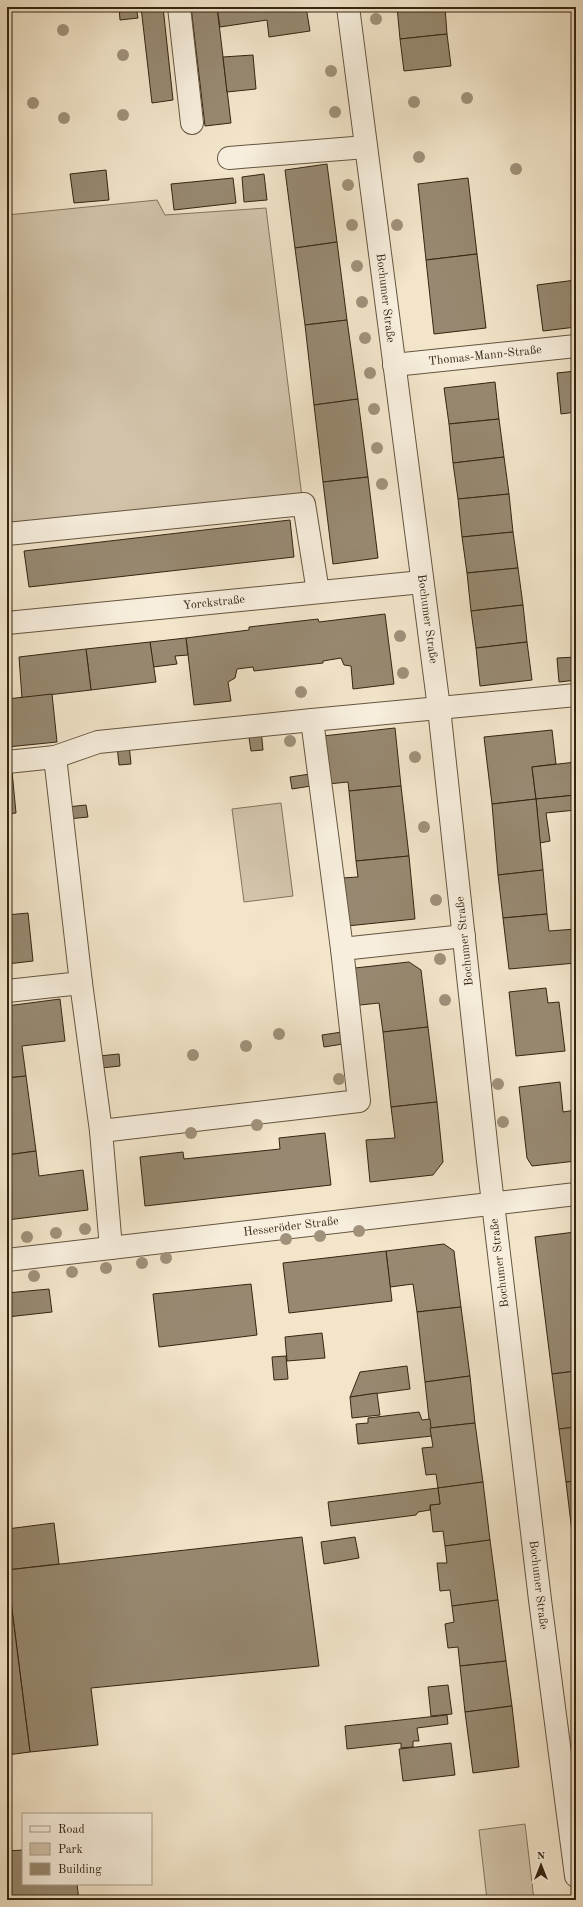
<svg xmlns="http://www.w3.org/2000/svg" width="583" height="1907" font-family="'Old Standard TT',serif">
<style>
.green{fill:#d2c4ab;stroke:#84745e}
.building{fill:#978971;stroke:#352511}
.lines{fill:none;stroke-linecap:round;stroke-linejoin:round}
.minor-casing{stroke:#64553f;stroke-width:24}
.minor{stroke:#f7eedd;stroke-width:22}
.tree{fill:#a0917a}
.labels{text-anchor:middle;dominant-baseline:central;stroke-width:3.5;stroke-linejoin:round;paint-order:stroke}
.street-label{font-size:12px;fill:#352511;stroke:#f7eedd}
</style>
<rect width="100%" height="100%" fill="#f2e5ca"/>
<filter id="stains"><feTurbulence type="fractalNoise" baseFrequency=".005" numOctaves="4"/><feColorMatrix values="0 0 0 0 .2 0 0 0 0 .09 0 0 0 0 .02 0 0 0 .5 -.17"/></filter>
<radialGradient id="worn" r=".72"><stop offset=".6" stop-color="#630" stop-opacity="0"/><stop offset="1" stop-color="#630" stop-opacity=".3"/></radialGradient>
<g class="green">
<path d="M157,200l8,15 101,-7 36,289 -295,31v-313z"/>
<path d="M281,803l12,93 -49,6 -12,-93z"/>
<path d="M525,1824l9,76h-47l-8,-70z"/>
</g>
<g class="building">
<path d="M119,7h17l2,11 -18,2z"/>
<path d="M141,7h22l10,93 -21,3z"/>
<path d="M191,7h26l14,116 -26,3z"/>
<path d="M217,7h89l4,24 -41,6 -2,-17 -47,7z"/>
<path d="M397,7h48l2,27 -47,5z"/>
<path d="M447,34l4,32 -47,5 -4,-32z"/>
<path d="M253,55l3,34 -29,3 -4,-35z"/>
<path d="M327,164l10,78 -42,6 -10,-78z"/>
<path d="M106,170l3,30 -35,3 -4,-29z"/>
<path d="M264,174l3,26 -23,2 -2,-25z"/>
<path d="M233,178l3,25 -62,7 -3,-26z"/>
<path d="M468,178l9,76 -51,6 -8,-76z"/>
<path d="M337,242l10,78 -42,5 -10,-77z"/>
<path d="M477,254l9,74 -52,6 -8,-74z"/>
<path d="M576,280v47l-33,4 -6,-46z"/>
<path d="M347,320l11,79 -44,6 -9,-80z"/>
<path d="M576,371v41l-15,2 -4,-41z"/>
<path d="M495,382l4,37 -50,5 -5,-36z"/>
<path d="M358,399l10,78 -45,5 -9,-77z"/>
<path d="M499,419l5,38 -51,6 -4,-39z"/>
<path d="M504,457l5,37 -51,5 -5,-36z"/>
<path d="M368,477l10,81 -45,6 -10,-82z"/>
<path d="M509,494l4,38 -51,5 -4,-38z"/>
<path d="M290,520l4,37 -265,30 -5,-36z"/>
<path d="M513,532l5,36 -51,5 -5,-36z"/>
<path d="M518,568l5,37 -52,6 -4,-38z"/>
<path d="M523,605l4,37 -51,6 -5,-37z"/>
<path d="M385,614l9,70 -41,5 -2,-23 -7,-1 -3,-7 -18,3v2l-69,8 -1,-4 -16,2 -2,9 -7,4 3,19 -37,4 -8,-67 63,-8v-3l69,-8 1,3z"/>
<path d="M186,638l2,17 -13,1 2,8 -24,3 -3,-25z"/>
<path d="M150,642l6,40 -65,8 -5,-41z"/>
<path d="M527,642l5,38 -52,6 -4,-38z"/>
<path d="M86,649l5,41 -69,8 -3,-41z"/>
<path d="M576,657v23l-17,2 -2,-24z"/>
<path d="M52,694l5,48 -50,5v-48z"/>
<path d="M395,728l6,58 -52,5 -1,-9 -20,2 -5,-48z"/>
<path d="M261,730l2,20 -12,1 -3,-20z"/>
<path d="M552,730l4,34 -24,3 4,32 -44,5 -8,-67z"/>
<path d="M129,744l2,20 -12,1 -2,-19z"/>
<path d="M576,762v33l-40,4 -4,-32z"/>
<path d="M12,771l4,42 -9,1v-42z"/>
<path d="M310,774l1,12 -19,3 -2,-12z"/>
<path d="M401,786l8,70 -53,5 -7,-70z"/>
<path d="M576,795v15l-30,3 4,28 -10,2 -4,-44z"/>
<path d="M536,799l7,71 -45,5 -6,-71z"/>
<path d="M86,805l2,12 -20,2 -1,-12z"/>
<path d="M409,856l6,63 -68,7 -5,-48 16,-1 -2,-16z"/>
<path d="M543,870l4,44 -44,4 -5,-43z"/>
<path d="M28,913l5,48 -26,3v-49z"/>
<path d="M547,914l2,17 27,-2v34l-67,6 -6,-51z"/>
<path d="M409,962l12,8 7,57 -45,5 -4,-29 -28,3 -5,-37z"/>
<path d="M546,988l2,15 11,-1 6,49 -49,5 -7,-64z"/>
<path d="M60,999l5,42 -43,5 4,30 -19,2v-72z"/>
<path d="M428,1027l9,75 -46,5 -8,-75z"/>
<path d="M342,1032l1,12 -19,3 -2,-12z"/>
<path d="M119,1054l1,12 -19,2 -2,-12z"/>
<path d="M26,1076l10,75 -29,4v-77z"/>
<path d="M560,1082l3,30 13,-2v51l-44,5 -5,-8 -8,-71z"/>
<path d="M437,1102l6,60 -10,13 -63,7 -4,-42 29,-2 -4,-31z"/>
<path d="M325,1133l6,52 -186,21 -5,-49 43,-5 1,7 96,-10 -1,-11z"/>
<path d="M36,1151l3,25 44,-6 5,40 -81,10v-65z"/>
<path d="M576,1229v142l-24,3 -17,-137 40,-5 -1,-2z"/>
<path d="M444,1244l10,7 7,56 -44,5 -4,-28 -23,3 -4,-36z"/>
<path d="M386,1251l6,50 -103,12 -6,-50z"/>
<path d="M251,1284l6,51 -98,12 -6,-53z"/>
<path d="M49,1289l3,23 -45,5v-24z"/>
<path d="M461,1307l9,69 -45,6 -8,-70z"/>
<path d="M322,1333l3,25 -38,3 -2,-24z"/>
<path d="M286,1356l2,23 -14,1 -2,-23z"/>
<path d="M407,1366l3,23 -60,8 10,-25z"/>
<path d="M576,1371v56l-17,2 -7,-55z"/>
<path d="M470,1376l5,47 -45,5 -5,-46z"/>
<path d="M377,1393l3,22 -28,3 -2,-21z"/>
<path d="M419,1412l3,8 8,-1 2,17 -74,8 -2,-20 12,-1v-5z"/>
<path d="M475,1423l8,59 -45,6 -2,-14 -10,1 -4,-27 11,-1 -3,-19z"/>
<path d="M576,1427v54l-10,1 -7,-53z"/>
<path d="M576,1481v51h-4l-6,-50z"/>
<path d="M483,1482l7,58 -45,6 -2,-15 -10,1 -3,-27 10,-1 -2,-16z"/>
<path d="M438,1488l2,16 -10,1v5l-12,2 -2,3 -85,11 -3,-24z"/>
<path d="M54,1523l5,41 -52,6v-41z"/>
<path d="M572,1532h4v31z"/>
<path d="M302,1537l17,129 -228,22 7,57 -68,7 -23,-182z"/>
<path d="M355,1537l4,21 -35,6 -3,-22z"/>
<path d="M490,1540l8,60 -46,6 -2,-16 -10,1 -3,-28h10l-2,-17z"/>
<path d="M7,1570l23,182 -23,3z"/>
<path d="M498,1600l8,61 -46,5 -2,-19 -10,1 -3,-24 9,-2 -2,-16z"/>
<path d="M506,1661l6,45 -47,6 -5,-46z"/>
<path d="M448,1685l4,29 -21,2 -3,-29z"/>
<path d="M512,1706l7,61 -46,6 -8,-61z"/>
<path d="M447,1715l1,9 -31,4 2,13h-6v6l-12,1v-5l-54,6 -2,-23z"/>
<path d="M451,1743l4,32 -52,6 -4,-32z"/>
<path d="M23,1850v34h54l2,16h-72v-49z"/>
</g>
<g class="lines">
<defs>
<g id="minor">
<path d="M179,7l13,116"/>
<path d="M348,7l91,701 49,453 52,439 36,276"/>
<path d="M229,158l137,-11"/>
<path d="M394,365l182,-19"/>
<path d="M7,534l297,-30 14,88"/>
<path d="M7,623l415,-41"/>
<path d="M312,720l30,229 17,152 -258,30 -20,-148 -26,-226 43,-15z"/>
<path d="M312,720l264,-25"/>
<path d="M7,762l48,-5"/>
<path d="M342,949l122,-13"/>
<path d="M7,991l74,-8"/>
<path d="M101,1131l10,117"/>
<path d="M7,1260l569,-66"/>
</g>
</defs>
<use href="#minor" class="minor-casing"/>
<use href="#minor" class="minor"/>
</g>
<g class="tree">
<circle cx="376" cy="19" r="6"/>
<circle cx="63" cy="30" r="6"/>
<circle cx="123" cy="55" r="6"/>
<circle cx="331" cy="71" r="6"/>
<circle cx="467" cy="98" r="6"/>
<circle cx="414" cy="102" r="6"/>
<circle cx="33" cy="103" r="6"/>
<circle cx="335" cy="112" r="6"/>
<circle cx="123" cy="115" r="6"/>
<circle cx="64" cy="118" r="6"/>
<circle cx="419" cy="157" r="6"/>
<circle cx="516" cy="169" r="6"/>
<circle cx="348" cy="185" r="6"/>
<circle cx="352" cy="225" r="6"/>
<circle cx="397" cy="225" r="6"/>
<circle cx="357" cy="266" r="6"/>
<circle cx="362" cy="302" r="6"/>
<circle cx="365" cy="338" r="6"/>
<circle cx="370" cy="373" r="6"/>
<circle cx="374" cy="409" r="6"/>
<circle cx="377" cy="448" r="6"/>
<circle cx="382" cy="484" r="6"/>
<circle cx="400" cy="636" r="6"/>
<circle cx="403" cy="673" r="6"/>
<circle cx="301" cy="692" r="6"/>
<circle cx="290" cy="741" r="6"/>
<circle cx="415" cy="757" r="6"/>
<circle cx="424" cy="827" r="6"/>
<circle cx="436" cy="900" r="6"/>
<circle cx="440" cy="959" r="6"/>
<circle cx="445" cy="1000" r="6"/>
<circle cx="279" cy="1034" r="6"/>
<circle cx="246" cy="1046" r="6"/>
<circle cx="193" cy="1055" r="6"/>
<circle cx="339" cy="1079" r="6"/>
<circle cx="498" cy="1084" r="6"/>
<circle cx="503" cy="1122" r="6"/>
<circle cx="257" cy="1125" r="6"/>
<circle cx="191" cy="1133" r="6"/>
<circle cx="85" cy="1229" r="6"/>
<circle cx="359" cy="1231" r="6"/>
<circle cx="56" cy="1233" r="6"/>
<circle cx="320" cy="1236" r="6"/>
<circle cx="27" cy="1237" r="6"/>
<circle cx="286" cy="1239" r="6"/>
<circle cx="166" cy="1258" r="6"/>
<circle cx="142" cy="1263" r="6"/>
<circle cx="106" cy="1268" r="6"/>
<circle cx="72" cy="1272" r="6"/>
<circle cx="34" cy="1276" r="6"/>
</g>
<g class="labels">
<g class="street-label">
<text transform="translate(385 298) rotate(83)">Bochumer Straße</text>
<text transform="translate(485 356) rotate(-6)">Thomas-Mann-Straße</text>
<text transform="translate(214 603) rotate(-6)">Yorckstraße</text>
<text transform="translate(427 619) rotate(82)">Bochumer Straße</text>
<text transform="translate(465 941) rotate(-96)">Bochumer Straße</text>
<text transform="translate(291 1227) rotate(-7)">Hesseröder Straße</text>
<text transform="translate(500 1263) rotate(-97)">Bochumer Straße</text>
<text transform="translate(538 1585) rotate(83)">Bochumer Straße</text>
</g>
</g>
<rect width="583" height="1907" fill="none" stroke="#f2e5ca" stroke-width="24"/>
<rect x="8" y="8" width="567" height="1891" fill="none" stroke="#352511" stroke-width="2"/>
<rect x="12" y="12" width="559" height="1883" fill="none" stroke="#352511"/>
<rect x="22" y="1813" width="130" height="72" fill="#f7eedd" stroke="#a99e8b"/>
<rect x="30" y="1826" width="20" height="6" fill="#f7eedd" stroke="#a99e8b"/>
<text x="58" y="1833" font-size="12" fill="#352511">Road</text>
<rect x="30" y="1843" width="20" height="12" fill="#d2c4ab" stroke="#a99e8b"/>
<text x="58" y="1853" font-size="12" fill="#352511">Park</text>
<rect x="30" y="1863" width="20" height="12" fill="#978971" stroke="#a99e8b"/>
<text x="58" y="1873" font-size="12" fill="#352511">Building</text>
<g transform="translate(541 1865)" stroke="#f7eedd" stroke-width="3" paint-order="stroke">
<path d="M0-3L7 15L0 10L-7 15Z" fill="#352511"/>
<text y="-6" font-size="11" font-weight="bold" text-anchor="middle" fill="#352511">N</text>
</g>
<rect width="100%" height="100%" filter="url(#stains)"/>
<rect width="100%" height="100%" fill="url(#worn)"/>
</svg>
